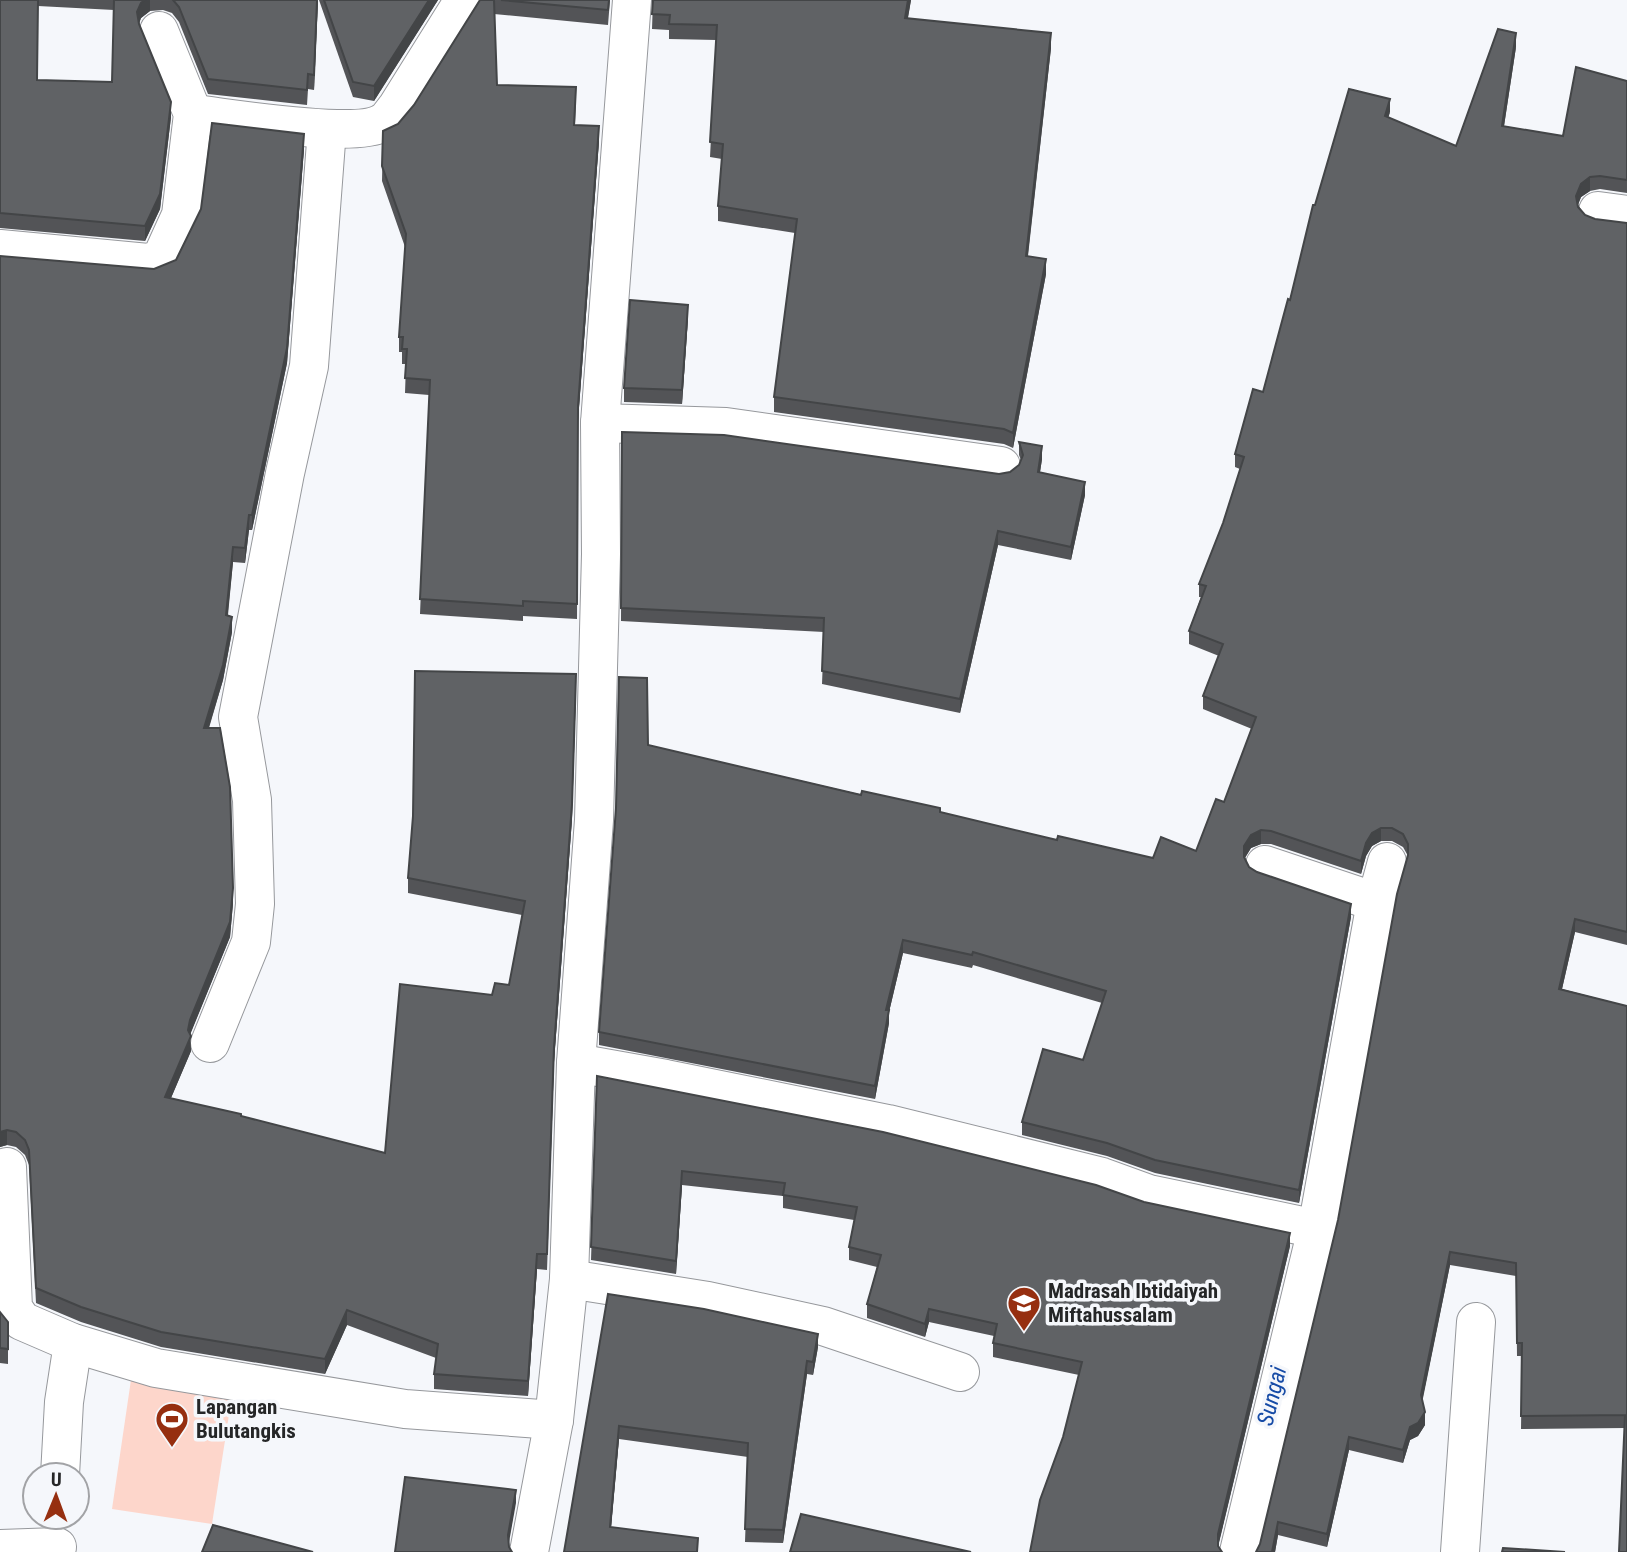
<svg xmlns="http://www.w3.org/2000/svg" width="1627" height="1552" font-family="'Roboto Condensed',sans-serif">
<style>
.green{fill:#fdd6cb}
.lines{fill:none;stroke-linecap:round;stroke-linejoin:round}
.minor-casing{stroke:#96989c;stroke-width:40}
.minor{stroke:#fff;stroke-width:38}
.wall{fill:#535457;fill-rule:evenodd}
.shaded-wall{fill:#434547}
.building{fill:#606265;stroke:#434547;stroke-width:2}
.labels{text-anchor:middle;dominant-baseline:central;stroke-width:7;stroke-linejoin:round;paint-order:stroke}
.poi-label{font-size:21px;font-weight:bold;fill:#252627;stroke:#f5f7fb;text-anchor:start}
.water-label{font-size:23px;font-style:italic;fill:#164ba6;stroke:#f5f7fb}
</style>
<rect width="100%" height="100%" fill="#f5f7fb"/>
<path class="green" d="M132,1373l101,16 -21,135 -100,-15z"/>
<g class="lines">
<defs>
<g id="minor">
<path d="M193,114c37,4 161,25 189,9 6,-3 11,-11 15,-16l67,-107"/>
<path d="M1598,211l29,4"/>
<path d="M0,249l148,14 13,-4 20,-44 12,-101 -34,-83"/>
<path d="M600,423l126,4 275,39"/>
<path d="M1265,865l111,37"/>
<path d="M210,1043l41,-101 4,-38 -3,-104 -14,-83 47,-244 24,-107 18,-237"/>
<path d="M576,1063l90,16 222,45 214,53 47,17 168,35"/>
<path d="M7,1167l6,141 9,13 51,22 83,25 249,41 149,11"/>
<path d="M569,1279l139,22 115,25 137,46"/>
<path d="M60,1475l4,-73 9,-59"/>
<path d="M0,1549l57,-2"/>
<path d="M529,1552l25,-132 15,-141 7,-216 18,-243 7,-266 -1,-131 32,-423"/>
<path d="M1239,1552l78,-323 59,-327 11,-40"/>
<path d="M1460,1552l16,-230"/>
</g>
</defs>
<use href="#minor" class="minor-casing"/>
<use href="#minor" class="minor"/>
</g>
<g class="wall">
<path d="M0,0h318l-4,90 -6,-1 -1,16 -99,-11 -29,-72 -7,-9 -9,-3 -13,1 -9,7 -2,6 32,93 -11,92 -15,32 -145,-13zM38,6l76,4 -2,72 -75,-2z"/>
<path d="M319,0h119l-64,101 -21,-4z"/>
<path d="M480,0h130l-2,25 -114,-11 3,71 79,17 -1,23 24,16 -21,280 -1,198 -54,-3v5l-103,-7 9,-219 -24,-2 1,-29h-4v-12h-3v-15l6,-90 -23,-66 1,-50 15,-7 16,-19z"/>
<path d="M653,0h258l-3,18 143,30 -23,208 18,18 -33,174 -9,-4 -230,-32v-15l21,-164 -77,-12v-15l4,-47 -12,-2 6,-117 -47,-1v-9l-17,-1z"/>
<path d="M1516,47l-12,79 59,10 64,-55v112l-27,-4 -10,2 -9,6 -3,8 7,10 10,4 32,4v722l-52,-13 -13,57 65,17v546l-2,-124 -104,1 1,-73h-5l-1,-80 -66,-11 -28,136 3,24 -7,11 -8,4 -7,23 -54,-13 -22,97 -49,-12 -3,17h-19l4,-8 78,-324 70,-364 -5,-9 -11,-6h-11l-9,5 -6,10 -5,18 -90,-30h-10l-10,4 -6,10 4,9 8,5 94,45 -52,286 -144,-30 -48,-17 -85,-21v-13l61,-62 19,-57 -129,-38 -1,3 -69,-15 -14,59v11l-14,76 -276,-54v-13l49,-287 409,95 96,18 43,-7 28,-49 28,-73 -49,-20v-13l16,-40 -30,-12v-13l12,-34h-2v-13l24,-61 17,-54 -5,-2v-13l28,-62 27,-92 25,-95 75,-93 -2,5 68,29z"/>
<path d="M304,149l-17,214 -35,167h-3l-4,33 -12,-1 -5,53 4,17 -9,48 -14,48 24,175 -3,34 -40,97 1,17 -20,47 214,55 107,-158 17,-10 13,-70 -114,-22v-15l168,-189 -4,130 -18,243 -7,208 -10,-1 -9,127 -94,-7v-15l2,-16 -89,-33 -22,49 -164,-27 -80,-25 -45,-19 -7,-138 -4,-10 -9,-8 -9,-2 -7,2v-891l154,13 22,-9z"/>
<path d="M688,318l-6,86 -58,-2v-14z"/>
<path d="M622,432l377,42 11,-2 9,-7 2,-5 -2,-5v-13l23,17 -2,13 45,23 -14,65 -73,-15 -38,168 -138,-29 2,-52 -203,-11z"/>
<path d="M597,1076l547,126 146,44 -72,300 -155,-109 16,-62 -86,-18v-14l1,-7 -65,-14 -4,15 -58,-19v-14l10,-37 -28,-7v-13l5,-27 -71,-12v-12l-101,-11 -6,89 -85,-14z"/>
<path d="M608,1294l210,53 -5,28 -6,-1 -24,169 -38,-1 3,-85 -129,-18 -8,88 87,11v14h-134z"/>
<path d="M0,1312l8,10v42l-8,-1z"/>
</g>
<g class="shaded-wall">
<path d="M145,0h5v11l-9,7 -4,9v-15l4,-9z"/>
<path d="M317,0h1l-4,90v-15z"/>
<path d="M429,0h9l-64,101v-15z"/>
<path d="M908,0h3l-6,33v-15z"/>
<path d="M1051,33v15l-25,223v-15z"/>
<path d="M1516,33v14l-14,92v-13z"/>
<path d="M1390,99v13l-5,17v-13z"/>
<path d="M171,102v15l-11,92 -15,32v-15z"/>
<path d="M599,126v15l-21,280 -1,198 1,-213z"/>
<path d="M304,134v15l-17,214 -35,167v-15z"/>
<path d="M1590,177v14l-9,6 -5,12v-13l5,-12z"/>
<path d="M1046,259v15l-33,174v-15z"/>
<path d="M688,305v13l-6,86v-14z"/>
<path d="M1042,446v13l-4,26v-13z"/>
<path d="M1085,482v13l-14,65v-13z"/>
<path d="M249,515v15l-4,33v-15z"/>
<path d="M998,531v14l-38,168v-14z"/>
<path d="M233,547v15l-7,68v-15z"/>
<path d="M232,617v15l-9,48 -19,63v-15z"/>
<path d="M576,689l-4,130 -18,243 -7,208 7,-223z"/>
<path d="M1381,828v13l-9,5 -6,10 -5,18v-13l5,-18 6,-10z"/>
<path d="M1261,830v14l-10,4 -7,11v-13l7,-11z"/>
<path d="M233,888v15l-3,34 -40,98 1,16 -26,61v-15l23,-67 2,-10z"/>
<path d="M1351,904v13l-52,286v-13z"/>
<path d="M1575,919v13l-16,70v-13z"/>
<path d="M903,940v13l-14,59v11l-14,76v-13l11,-76z"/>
<path d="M7,1130v15l-7,2v-15z"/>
<path d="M682,1171v14l-6,89v-13z"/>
<path d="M1290,1233v13l-72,301v-13z"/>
<path d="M1450,1252v13l-29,143v-13z"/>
<path d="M537,1254v15l-9,127v-15z"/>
<path d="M929,1309v13l-4,15v-13z"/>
<path d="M347,1310v15l-22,49v-15z"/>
<path d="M818,1334v13l-5,28v-13z"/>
<path d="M807,1361v13l-24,169v-13z"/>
<path d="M1425,1412v13l-7,11 -8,4 -7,23v-13l7,-23z"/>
<path d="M619,1426v13l-9,101v-13z"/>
<path d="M1349,1437v13l-22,97v-13z"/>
<path d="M516,1490v13l-8,45v-13z"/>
<path d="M1278,1522v13l-3,17h-3z"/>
</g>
<g class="building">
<path d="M0,0h38l-1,80 75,2 2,-82h31l-4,3 -4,9 2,12 32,78 -11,92 -15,32 -145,-13z"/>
<path d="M173,0h144l-3,75 -6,-1 -1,16 -99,-11 -29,-72z"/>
<path d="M324,0h105l-55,86 -21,-4z"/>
<path d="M480,0h14l3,85 79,2 -2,38 25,1 -21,280 -1,198 -54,-3v5l-103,-7 10,-219 -25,-2 2,-29h-5l1,-12h-4l7,-103 -24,-68 1,-35 15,-7 16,-19z"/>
<path d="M501,0h108l-1,10z"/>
<path d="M653,0h255l-3,18 146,15 -25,223 20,3 -33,174 -9,-4 -230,-32 23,-178 -79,-13 5,-62 -13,-2 7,-117 -48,-1 1,-9 -18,-1z"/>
<path d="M1498,29l18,4 -14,93 61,10 13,-69 51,14v99l-27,-4 -10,1 -9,7 -5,12 2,11 7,8 10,4 32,4v709l-52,-13 -16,70 68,17v546h-8l6,-137 -104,1 1,-73h-5l-1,-80 -66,-11 -29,143 4,17 -7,11 -8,4 -7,23 -54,-13 -22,97 -49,-12 -6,30h-16l4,-8 78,-324 59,-326 11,-39v-11l-5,-10 -11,-6h-11l-9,5 -6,10 -5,18 -90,-30 -10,-1 -10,5 -7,11v11l5,10 8,5 94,32 -52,286 -144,-30 -48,-17 -85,-21 21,-73 40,11 23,-69 -133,-39 -1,3 -69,-15 -17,70h3l-14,76 -276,-54 17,-224 3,-131 28,1 1,67 213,50 1,-4 78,17v4l117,28 1,-4 95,22 8,-21 35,14 20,-52 8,3 32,-85 -53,-21 20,-52 -34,-13 17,-45 -7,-2 24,-61 21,-66 -9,-3 18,-65 10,3 25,-93 2,1 23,-95h2l34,-116 41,10 -5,17 71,30z"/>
<path d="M212,123l92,11 -17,214 -35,167h-3l-4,33 -12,-1 -7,68 6,2 -9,48 -19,63h16l10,59 3,101 -3,34 -40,98 -2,10 3,6 -26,61 76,17v2l144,37 15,-169 92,11 3,-12 14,2 16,-84 -117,-23 5,-62 2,-145 161,3 -4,130 -18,243 -7,207h-10l-9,127 -94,-7 4,-30 -91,-34 -22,49 -164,-27 -80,-25 -45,-19 -7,-138 -4,-10 -9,-8 -9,-2 -7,2v-876l154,13 22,-9 25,-51z"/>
<path d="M630,300l58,5 -6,85 -58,-2z"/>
<path d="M622,432l102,3 275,39 11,-2 9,-7 4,-10 -4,-13 23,4 -4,26 47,10 -14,65 -73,-16 -38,168 -138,-28 2,-53 -203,-10z"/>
<path d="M597,1076l286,56 213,53 48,17 146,31 -72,301v12l4,6h-192l10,-52 23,-63 19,-75 -89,-19 4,-19 -68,-15 -4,15 -58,-20 14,-49 -32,-8 8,-40 -74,-12 2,-12 -103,-12 -6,90 -85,-14z"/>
<path d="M608,1294l96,15 114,25 -5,28 -6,-1 -24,169 -38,-1 3,-86 -129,-17 -9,101 88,11 -1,14h-133z"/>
<path d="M0,1312l8,10v27l-8,-1z"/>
<path d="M405,1477l111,13 -8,45 1,12 3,5h-117z"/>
<path d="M801,1514l170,38h-181z"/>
<path d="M213,1525l100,27h-111z"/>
<path d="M1503,1548l62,4h-63z"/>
</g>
<defs>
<symbol id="school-pin" viewBox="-11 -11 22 30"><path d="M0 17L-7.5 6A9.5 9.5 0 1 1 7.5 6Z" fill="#962f10" stroke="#f5f7fb"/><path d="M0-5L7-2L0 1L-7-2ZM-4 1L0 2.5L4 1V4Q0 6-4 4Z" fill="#fff"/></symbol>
<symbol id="stadium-pin" viewBox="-11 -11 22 30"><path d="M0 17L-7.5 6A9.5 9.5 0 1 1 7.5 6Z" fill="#962f10" stroke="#f5f7fb"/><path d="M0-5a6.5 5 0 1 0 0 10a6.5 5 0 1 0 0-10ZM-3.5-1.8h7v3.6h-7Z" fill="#fff"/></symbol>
</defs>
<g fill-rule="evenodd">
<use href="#school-pin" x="1005" y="1284" width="38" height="52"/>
<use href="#stadium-pin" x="153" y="1400" width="38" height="52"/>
</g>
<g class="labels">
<g class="poi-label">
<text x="1048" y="1291">Madrasah Ibtidaiyah<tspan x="1048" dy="24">Miftahussalam</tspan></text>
<text x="196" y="1407">Lapangan<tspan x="196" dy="24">Bulutangkis</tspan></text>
</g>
<g class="water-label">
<text transform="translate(1272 1396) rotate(-76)">Sungai</text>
</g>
</g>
<g transform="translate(56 1496) rotate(1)"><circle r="33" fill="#f5f7fb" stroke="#a2a3a6" stroke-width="2"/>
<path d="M0-5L12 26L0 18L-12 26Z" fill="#962f10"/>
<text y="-10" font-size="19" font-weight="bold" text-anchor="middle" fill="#252627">U</text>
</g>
</svg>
